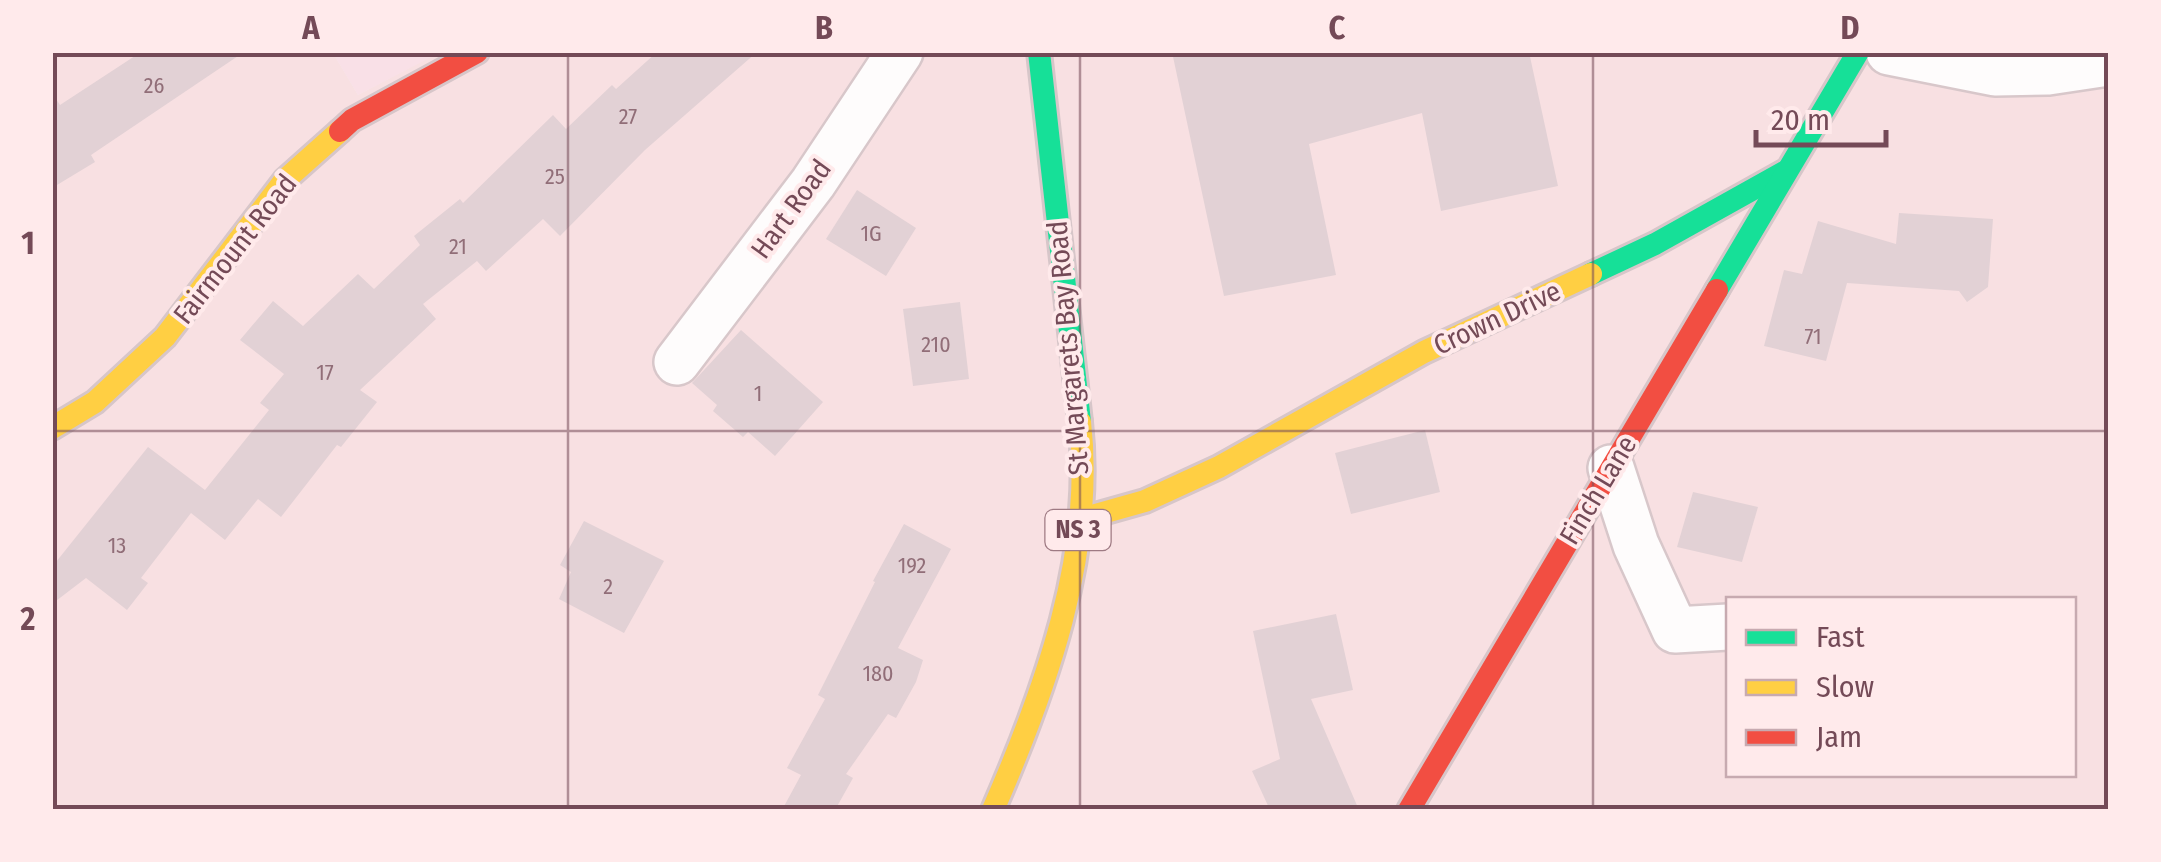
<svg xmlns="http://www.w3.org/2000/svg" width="2161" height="862" font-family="'Fira Sans Condensed',sans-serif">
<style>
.residential{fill:#f8e0e2;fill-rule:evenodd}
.commercial{fill:#f9e0e7}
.building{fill:#e2d1d5}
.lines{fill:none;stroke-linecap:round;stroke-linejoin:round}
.street-casing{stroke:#d8c7ca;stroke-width:50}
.fast-casing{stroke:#d7c6c9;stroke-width:28}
.slow-casing{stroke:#d7c6c9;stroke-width:28}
.jam-casing{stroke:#d7c6c9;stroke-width:28}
.street{stroke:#fefcfc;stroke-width:45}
.fast{stroke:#16e098;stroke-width:22}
.slow{stroke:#ffcf43;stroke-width:22}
.jam{stroke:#f24e42;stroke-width:22}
.grid{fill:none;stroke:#744a57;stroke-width:2.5;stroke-opacity:0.55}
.labels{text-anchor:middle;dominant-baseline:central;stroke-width:8;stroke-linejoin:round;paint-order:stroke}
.number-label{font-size:22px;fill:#916e78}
.shield{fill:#ffeaeb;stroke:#9e7a83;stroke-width:2.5}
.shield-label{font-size:25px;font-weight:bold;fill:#744a57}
.street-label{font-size:28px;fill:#744a57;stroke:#ffeaeb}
.neatline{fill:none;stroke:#744a57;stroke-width:4}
.grid-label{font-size:32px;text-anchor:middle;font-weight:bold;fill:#744a57}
</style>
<rect width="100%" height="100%" fill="#f6eaea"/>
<path class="residential" d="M439,52l1669,1v756h-2055l-1,-756h281l25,42zM1728,600h346v174h-346z"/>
<path class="commercial" d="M333,53h106l-81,42z"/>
<g class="building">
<path d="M141,52h103l-153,103 4,7 -43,26v-95l8,12z"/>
<path d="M657,52h100l-112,98 -85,86 -17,-17 -57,52 -9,-10 -54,43 13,15 -76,71 17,12 -36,45 -4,-2 -56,72 -23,-18 -33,41 -34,-27 -50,65 7,5 -21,27 -41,-32 -34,26v-37l96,-120 57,43 64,-80 -9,-7 24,-29 -44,-34 33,-39 30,25 55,-52 16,15 46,-44 -6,-9 46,-37 3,4 90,-88 13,14 46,-44 4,4z"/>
<path d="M1172,52h357l29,134 -117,25 -19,-98 -113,31 27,131 -112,21z"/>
<path d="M857,190l59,38 -30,48 -60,-37z"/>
<path d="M1899,213l94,6 -5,68 -21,15 -8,-11 -112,-8 -21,78 -62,-15 20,-76 18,4 16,-53 78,23z"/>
<path d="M960,302l9,77 -56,7 -10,-77z"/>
<path d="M741,330l82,72 -48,54 -27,-24 -5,5 -30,-26 4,-6 -25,-22z"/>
<path d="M1425,430l15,62 -89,22 -16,-61z"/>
<path d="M1693,492l65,15 -16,55 -65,-15z"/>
<path d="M584,521l80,40 -40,72 -65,-34 12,-27 -11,-7z"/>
<path d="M904,524l47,25 -53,99 25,12 -7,22 -20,36 -8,-4 -42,60 7,4 -18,32h-53l19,-35 -14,-7 38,-69 -7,-4 57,-113 -2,-1z"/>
<path d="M1336,614l17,76 -42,9 48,111h-89l-18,-39 28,-12 -27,-128z"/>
</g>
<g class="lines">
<defs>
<g id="street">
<path d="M1889,52l106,21 53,-1 60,-9"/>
<path d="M677,362l136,-179 87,-131"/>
<path d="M1611,468l25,77 39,85 53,-3"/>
</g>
<g id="fast">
<path d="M1039,52l41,370"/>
<path d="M1591,274l64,-30 129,-72"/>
<path d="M1717,290l141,-238"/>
</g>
<g id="slow">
<path d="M52,428l43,-26 70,-65 120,-157 55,-49"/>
<path d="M1081,519l64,-18 74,-34 205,-115 167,-78"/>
<path d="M993,810c52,-119 102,-256 87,-388"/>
</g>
<g id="jam">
<path d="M340,131l12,-11 125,-68"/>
<path d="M1409,810l308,-520"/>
</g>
</defs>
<use href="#street" class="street-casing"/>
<use href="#fast" class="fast-casing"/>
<use href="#slow" class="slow-casing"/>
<use href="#jam" class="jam-casing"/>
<use href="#street" class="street"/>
<use href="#fast" class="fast"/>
<use href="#slow" class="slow"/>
<use href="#jam" class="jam"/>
</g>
<path class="grid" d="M568,52v758M1080,52v758M1593,52v758M52,431h2056"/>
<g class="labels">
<g class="number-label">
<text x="154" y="85">26</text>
<text x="628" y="116">27</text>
<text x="555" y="176">25</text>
<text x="871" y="233">1G</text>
<text x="458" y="246">21</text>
<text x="1813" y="336">71</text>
<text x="936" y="344">210</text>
<text x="325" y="372">17</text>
<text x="758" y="393">1</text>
<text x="117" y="545">13</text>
<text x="912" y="565">192</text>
<text x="608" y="586">2</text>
<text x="878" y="673">180</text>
</g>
<rect class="shield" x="1045.5" y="510" width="65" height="40" rx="8"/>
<g class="shield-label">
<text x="1078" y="530">NS 3</text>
</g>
<g class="street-label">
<text transform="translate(791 209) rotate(-54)">Hart Road</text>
<text transform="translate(235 249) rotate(-52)">Fairmount Road</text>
<text transform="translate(1497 318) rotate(-25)">Crown Drive</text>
<text transform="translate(1068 348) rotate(-95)">St Margarets Bay Road</text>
<text transform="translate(1598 490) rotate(-59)">Finch Lane</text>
</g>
</g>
<rect width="2161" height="862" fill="none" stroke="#ffeaeb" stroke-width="110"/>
<rect x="1726" y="597" width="350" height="180" fill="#ffeaeb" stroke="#c7aab0" stroke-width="2.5"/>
<rect x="1746" y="630" width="50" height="15" fill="#16e098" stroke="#c7aab0" stroke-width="2.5"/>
<text x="1816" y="647" font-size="30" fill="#744a57">Fast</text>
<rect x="1746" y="680" width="50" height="15" fill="#ffcf43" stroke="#c7aab0" stroke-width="2.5"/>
<text x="1816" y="697" font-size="30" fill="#744a57">Slow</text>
<rect x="1746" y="730" width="50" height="15" fill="#f24e42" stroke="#c7aab0" stroke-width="2.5"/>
<text x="1816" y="747" font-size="30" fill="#744a57">Jam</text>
<path d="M1756 130v15h130v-15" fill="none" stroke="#744a57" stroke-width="5"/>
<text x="1771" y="130" font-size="30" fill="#744a57" stroke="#ffeaeb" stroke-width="8" paint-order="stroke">20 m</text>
<rect x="55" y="55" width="2051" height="752" class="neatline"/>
<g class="grid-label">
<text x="311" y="39">A</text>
<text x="824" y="39">B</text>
<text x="1337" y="39">C</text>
<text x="1850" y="39">D</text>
<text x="28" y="254">1</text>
<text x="28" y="630">2</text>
</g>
</svg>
